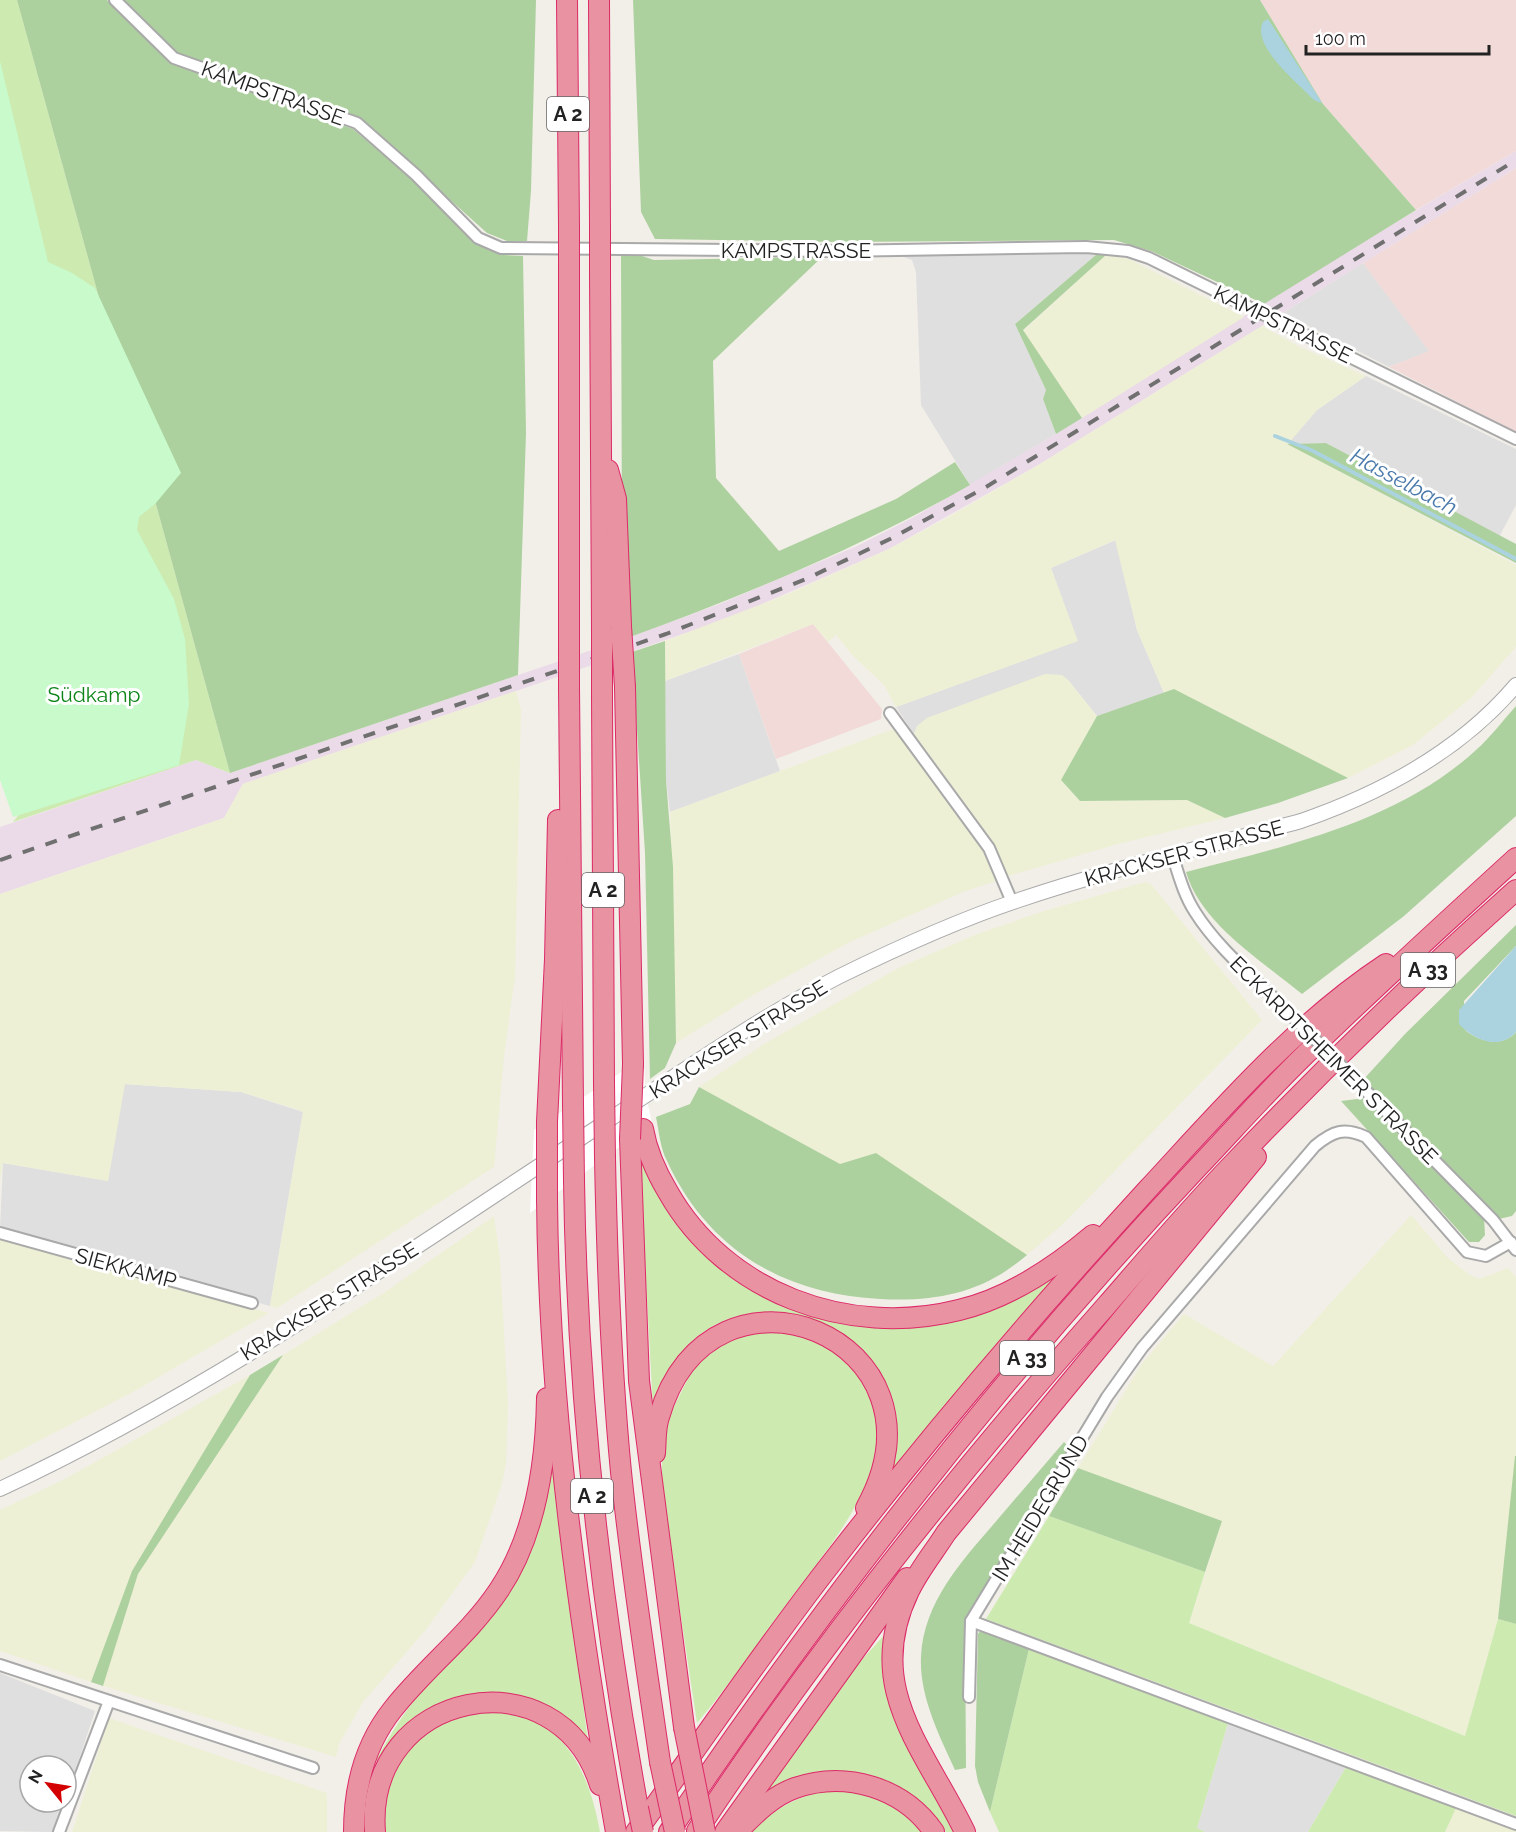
<svg xmlns="http://www.w3.org/2000/svg" width="1516" height="1832" font-family="Raleway,sans-serif">
<style>
.residential{fill:#e0dfdf}
.commercial{fill:#f2dad9}
.industrial{fill:#ebdbe8}
.farmland{fill:#eef0d5}
.grass{fill:#cdebb0}
.forest{fill:#add19e}
.park{fill:#c8facc}
.water{fill:#aad3df}
.pier{fill:#fff}
.lines{fill:none;stroke-linecap:round;stroke-linejoin:round}
.stream{stroke:#aad3df;stroke-width:4}
.minor-casing{stroke:#a9a9a9;stroke-width:14}
.tertiary-casing{stroke:#a9a9a9;stroke-width:16}
.motorway-casing{stroke:#dc2a67;stroke-width:22}
.minor{stroke:#fff;stroke-width:10}
.tertiary{stroke:#fff;stroke-width:14}
.motorway{stroke:#e892a2;stroke-width:20}
.rail{stroke:#707070;stroke-width:4;stroke-dasharray:12 12;stroke-linecap:butt}
.minor-bridge-casing{stroke:#a9a9a9;stroke-width:14;stroke-linecap:butt}
.motorway-bridge-casing{stroke:#dc2a67;stroke-width:22;stroke-linecap:butt}
.minor-bridge{stroke:#fff;stroke-width:10}
.motorway-bridge{stroke:#e892a2;stroke-width:20}
.labels{text-anchor:middle;dominant-baseline:central;stroke-width:6;stroke-linejoin:round;paint-order:stroke}
.shield{fill:#fff;stroke:#646464;stroke-width:1.5}
.shield-label{font-size:20px;font-weight:bold;fill:#222}
.street-label{font-size:21px;fill:#222;stroke:#fff}
.park-label{font-size:21px;fill:#0c8416;stroke:#fff}
.water-label{font-size:22px;font-style:italic;fill:#4a7aab;stroke:#fff}
</style>
<rect width="100%" height="100%" fill="#f2efe9"/>
<g class="residential">
<path d="M1097,254l-82,70 31,66 -3,9 13,35 -86,51 -49,-80 -5,-133 -4,-12 -14,-5z"/>
<path d="M1363,263l67,88 -41,16 -106,-54z"/>
<path d="M1366,376l150,73v56l-17,32 -173,-94 -39,1 30,-34z"/>
<path d="M1116,540l21,90 27,63 -67,23 -29,-36 -151,46 -3,8 -18,-27 181,-66 -26,-73z"/>
<path d="M739,654l41,117 -110,41 -4,-32 -1,-99z"/>
<path d="M124,1084l117,8 62,20 -33,194 -270,-78 3,-65 105,18z"/>
<path d="M0,1673l95,38 -29,87v-32h-36v36h34l-11,30 -53,-1z"/>
<path d="M1228,1723l118,44 -38,65h-103l-8,-4z"/>
</g>
<g class="commercial">
<path d="M1260,0h256v151l-100,59 -93,-106z"/>
<path d="M1516,168v264l-127,-65 40,-16 -66,-88z"/>
<path d="M813,624l69,85 -1,10 -105,40 -37,-105z"/>
</g>
<path class="industrial" d="M1516,151v17l-476,296 -151,85 -159,69 -487,166 -19,34 -224,76v-67l196,-67 34,13 400,-136 92,-34 135,-57 57,-29 142,-83 295,-185z"/>
<g class="farmland">
<path d="M1106,255l23,4 115,58 -162,101 -59,-87z"/>
<path d="M1262,326l38,21 66,29 -49,34 -29,34 228,121v82l-45,51 -58,47 -65,33 -174,-89 -10,4 -27,-63 -22,-90 -64,28 27,73 -182,66 -12,-22 -31,-29 -17,-21 -8,7 -15,-18 -148,57v-40l123,-47 101,-45 56,-30 95,-55z"/>
<path d="M1045,674l17,1 6,5 29,36 -36,64 19,21 107,-1 38,18 -107,26 -110,32 -17,-37 -77,-105 3,-8 10,-8z"/>
<path d="M516,691l5,19 -6,266 -11,81 -10,110 -217,141 -7,-2 33,-194 -7,-3 -55,-17 -116,-8 -17,97 -105,-18 -3,17v-286l224,-76 19,-34z"/>
<path d="M896,728l86,119 14,34 -33,11 -113,50 -95,52 -79,49 -6,-231z"/>
<path d="M1145,882l6,2 111,136 -199,204 -36,31 -187,-91 -141,-77 70,-46 131,-74 77,-33 67,-23z"/>
<path d="M1411,1215l37,43 22,17 9,4 29,-11 8,9v179l-18,163 -33,117 -276,-113 33,-102 -144,-53 63,-103 43,-51 89,52z"/>
<path d="M494,1216l6,42 8,147 -2,58 -4,21 -27,78 -50,69 -62,71 -24,42 -3,13 -233,-71 35,-112 145,-219 102,-63z"/>
<path d="M0,1237l69,19 200,57 -138,80 -131,68z"/>
<path d="M250,1375l-118,196 -41,111 -91,-31v-141l65,-31z"/>
<path d="M109,1718l218,75v39h-255z"/>
<path d="M1456,1808l60,23v1h-71z"/>
</g>
<g class="grass">
<path d="M0,0h17l213,773 -34,-13 -183,62 52,-67 -65,-147z"/>
<path d="M639,1152l9,25 38,58 25,26 28,21 57,28 32,10 193,-24 31,-16 -162,197c5,-20 9,-42 6,-63 -16,-90 -141,-137 -208,-69 -17,19 -26,40 -35,63z"/>
<path d="M766,1327c44,9 75,17 98,58 8,15 18,39 15,56 -10,63 -58,116 -94,165 -29,39 -56,80 -88,117l-35,-231v-35l5,-36 27,-55 42,-31z"/>
<path d="M554,1465l34,278c-12,-11 -24,-25 -37,-34 -40,-25 -93,-17 -131,8 -16,11 -31,31 -45,45 16,-29 34,-58 57,-83 25,-26 52,-51 72,-82 26,-42 38,-85 50,-132z"/>
<path d="M1049,1516l156,56 -16,51 276,113 33,-117 18,5v192l-530,-197z"/>
<path d="M887,1632l-2,23 70,177h-9c-33,-39 -67,-69 -122,-57 -20,4 -38,12 -58,14l84,-116z"/>
<path d="M1029,1649l199,74 -31,105 8,4h-206l-9,-20z"/>
<path d="M476,1707c16,3 35,5 50,10 48,18 66,70 74,115h-216l-1,-33 23,-49 19,-21z"/>
<path d="M1346,1767l110,41 -11,24h-137z"/>
<path d="M831,1789c43,4 63,14 95,43h-178c30,-25 45,-34 83,-43z"/>
</g>
<g class="forest">
<path d="M17,0h90l65,63 181,66 52,44 71,71 27,11 20,1 3,177 -8,242 -288,98z"/>
<path d="M123,0h413l-5,191 -4,50h-20l-20,-8 -126,-113 -183,-66z"/>
<path d="M633,0h627l63,104 93,106 -152,94 -113,-53 -37,-11 -276,2 -183,-3 -14,-27z"/>
<path d="M621,254h15l18,6 168,-3 -109,104 3,117 63,73 117,-52 59,-37 15,23c-109,62 -222,109 -340,152l-8,-89z"/>
<path d="M1097,254l9,1 -83,75 59,88 -26,16 -13,-35 3,-9 -31,-66z"/>
<path d="M1326,443l190,101v19l-229,-119z"/>
<path d="M665,641l1,139 7,87 3,176 -11,25 -15,11 -5,-226 -13,-201z"/>
<path d="M1174,689l174,89 -70,25 -53,15 -38,-18 -107,1 -19,-21 36,-64z"/>
<path d="M1516,706v110l-112,100 -102,78c-41,-34 -101,-70 -116,-122 100,-26 212,-50 290,-122 15,-13 27,-30 40,-44z"/>
<path d="M1516,925v21l-52,55 1,29c15,12 37,18 51,2v179l-4,5 -13,3 -136,-139 42,-46z"/>
<path d="M699,1087l141,77 36,-11 151,102c-44,38 -90,47 -147,44 -96,-5 -172,-49 -213,-138 -7,-13 -8,-30 -11,-44l34,-13z"/>
<path d="M1365,1098l119,119 1,18 -6,7h-10l-128,-141z"/>
<path d="M283,1355l-145,219 -35,112 -12,-4 41,-111 118,-196z"/>
<path d="M1064,1442l5,5 -104,174 1,147 -11,2c-16,-35 -36,-74 -34,-114 3,-56 43,-97 77,-137 22,-26 44,-51 66,-77z"/>
<path d="M1515,1456h1v168l-18,-5z"/>
<path d="M1078,1468l144,53 -17,51 -156,-56z"/>
<path d="M980,1631l49,18 -39,163 -12,-30 -3,-16 3,-132z"/>
</g>
<path class="park" d="M0,61l48,201 24,11 23,15 86,185 -26,31 -16,13 -2,13 37,69 11,40 4,65 -10,61 -166,52 -13,-37z"/>
<g class="water">
<path d="M1268,19l53,82v2l-7,-3c-16,-17 -63,-54 -51,-78z"/>
<path d="M1516,946v86c-17,19 -42,8 -57,-8v-14z"/>
</g>
<path class="pier" d="M644,1057l1,34 7,32 -122,90 4,-83z"/>
<g class="lines">
<path class="stream" d="M1275,436l36,14 205,109"/>
<defs>
<g id="minor">
<path d="M115,0l59,58 183,65 59,52 62,63 23,10 335,3 250,-4 42,4 21,7 367,181"/>
<path d="M890,713l99,135 23,54"/>
<path d="M1173,857c6,19 11,38 22,55 22,35 56,63 85,92"/>
<path d="M1369,1094l124,126 23,30"/>
<path d="M0,1233l252,70"/>
<path d="M971,1621l545,203"/>
<path d="M0,1665l313,103"/>
<path d="M969,1697l2,-76 136,-224 35,-49 173,-202c18,-15 29,-19 51,-9l101,115 19,4 25,-14"/>
<path d="M59,1832l50,-131"/>
</g>
<path id="tertiary" d="M0,1489c211,-98 407,-237 601,-364 78,-51 155,-106 239,-149 57,-28 116,-55 176,-75 94,-32 190,-54 285,-80 81,-28 159,-70 215,-136"/>
<g id="motorway">
<path d="M567,0l2,227"/>
<path d="M599,0l1,226"/>
<path d="M569,270v381"/>
<path d="M600,274l2,357"/>
<path d="M608,470l8,29 5,127"/>
<path d="M625,687l8,377"/>
<path d="M569,688l4,416"/>
<path d="M602,696l2,388"/>
<path d="M547,1122l8,-163 3,-139"/>
<path d="M643,1129c4,23 13,43 25,63 57,101 180,146 291,118 50,-12 95,-42 134,-75"/>
<path d="M630,1139l9,242 45,346"/>
<path d="M605,1158c2,105 6,210 16,314 10,97 25,193 39,290"/>
<path d="M574,1181c3,211 26,420 64,627"/>
<path d="M547,1200c2,212 32,424 69,632"/>
<path d="M655,1453c1,-12 0,-25 4,-36 51,-179 301,-79 207,91"/>
<path d="M697,1831c122,-185 262,-359 409,-525 40,-46 79,-92 121,-136 93,-98 189,-191 289,-280"/>
<path d="M354,1832c0,-44 11,-88 39,-123 33,-42 76,-74 106,-119 37,-55 47,-127 48,-192"/>
<path d="M375,1832c-11,-142 183,-181 225,-47"/>
<path d="M636,1832c66,-90 128,-183 197,-271 99,-128 205,-252 314,-371 74,-80 148,-166 239,-226"/>
<path d="M669,1832c159,-236 335,-459 530,-666 37,-39 73,-80 112,-117 67,-65 136,-128 205,-191"/>
<path d="M725,1832l182,-254"/>
<path d="M737,1832c17,-17 35,-36 58,-44 51,-18 109,0 139,44"/>
<path d="M965,1832c-40,-83 -103,-144 -56,-241 10,-21 25,-39 37,-58l310,-376"/>
</g>
</defs>
<use href="#minor" class="minor-casing"/>
<use href="#tertiary" class="tertiary-casing"/>
<use href="#motorway" class="motorway-casing"/>
<use href="#minor" class="minor"/>
<use href="#tertiary" class="tertiary"/>
<use href="#motorway" class="motorway"/>
<path class="rail" d="M0,860l666,-226 140,-55 84,-40 96,-52 530,-327"/>
<defs>
<path id="minor-bridge" d="M1280,1004l89,90"/>
<g id="motorway-bridge">
<path d="M600,226v48"/>
<path d="M569,227v43"/>
<path d="M621,626l4,61"/>
<path d="M602,631v65"/>
<path d="M569,651v37"/>
<path d="M604,1084l1,74"/>
<path d="M573,1104l1,77"/>
<path d="M547,1122v78"/>
<path d="M630,1139l3,-75"/>
<path d="M684,1727l21,105"/>
<path d="M660,1762l15,70"/>
<path d="M638,1808l5,24"/>
</g>
</defs>
<use href="#minor-bridge" class="minor-bridge-casing"/>
<use href="#motorway-bridge" class="motorway-bridge-casing"/>
<use href="#minor-bridge" class="minor-bridge"/>
<use href="#motorway-bridge" class="motorway-bridge"/>
</g>
<g class="labels">
<g class="shield">
<rect x="547" y="97" width="42" height="34" rx="4.5"/>
<rect x="582" y="873" width="42" height="34" rx="4.5"/>
<rect x="1401" y="953" width="54" height="34" rx="4.5"/>
<rect x="1000" y="1341" width="54" height="34" rx="4.5"/>
<rect x="571" y="1479" width="42" height="34" rx="4.5"/>
</g>
<g class="shield-label">
<text x="568" y="114">A 2</text>
<text x="603" y="890">A 2</text>
<text x="1428" y="970">A 33</text>
<text x="1027" y="1358">A 33</text>
<text x="592" y="1496">A 2</text>
</g>
<g class="street-label">
<text transform="translate(273 93) rotate(20)">KAMPSTRASSE</text>
<text x="796" y="250">KAMPSTRASSE</text>
<text transform="translate(1283 324) rotate(26)">KAMPSTRASSE</text>
<text transform="translate(1184 853) rotate(-15)">KRACKSER STRASSE</text>
<text transform="translate(738 1039) rotate(-32)">KRACKSER STRASSE</text>
<text transform="translate(1334 1060) rotate(45)">ECKARDTSHEIMER STRASSE</text>
<text transform="translate(126 1268) rotate(15)">SIEKKAMP</text>
<text transform="translate(329 1301) rotate(-32)">KRACKSER STRASSE</text>
<text transform="translate(1040 1508) rotate(-59)">IM HEIDEGRUND</text>
</g>
<g class="park-label">
<text x="94" y="694">Südkamp</text>
</g>
<g class="water-label">
<text transform="translate(1404 481) rotate(28)">Hasselbach</text>
</g>
</g>
<g transform="translate(48 1784) rotate(300)"><circle r="28" fill="#ffffff" stroke="#a7a7a7" stroke-width="1.5"/>
<path d="M0-4.5L10 22L0 15L-10 22Z" fill="#d40000"/>
<text y="-9" font-size="16" font-weight="bold" text-anchor="middle" fill="#222222">N</text>
</g>
<path d="M1306 45v9h183v-9" fill="none" stroke="#222222" stroke-width="3"/>
<text x="1315" y="45" font-size="18" fill="#222222" stroke="#ffffff" stroke-width="4.5" paint-order="stroke">100 m</text>
</svg>
